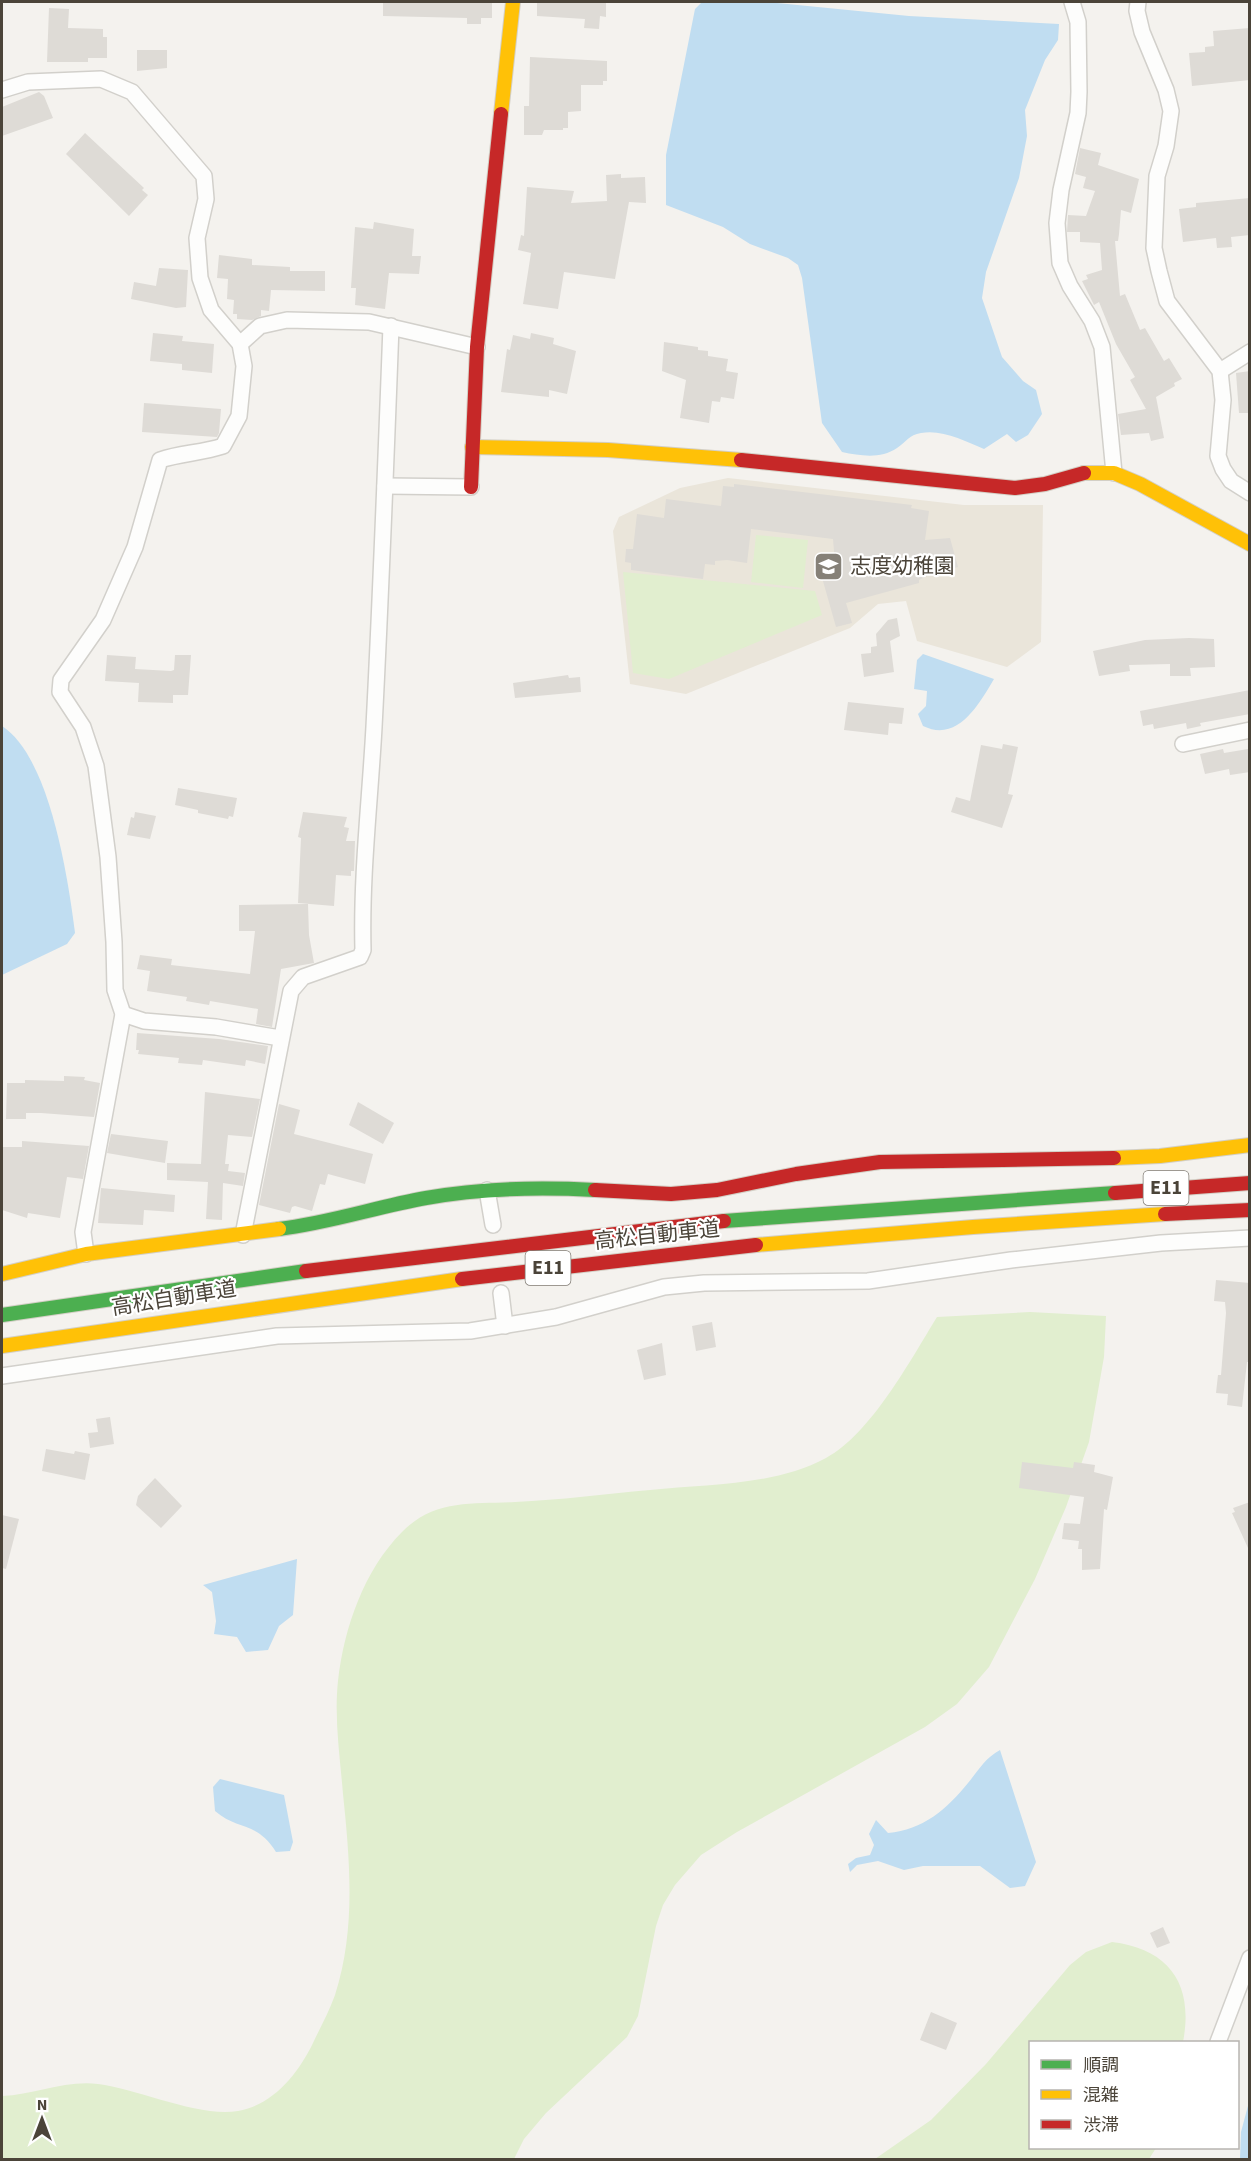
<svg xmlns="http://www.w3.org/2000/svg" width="1251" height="2161" font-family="'Source Sans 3','Noto Sans JP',sans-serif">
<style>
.education{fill:#eae5da}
.green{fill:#e1eecf}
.water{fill:#c0ddf1}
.building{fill:#dedbd6}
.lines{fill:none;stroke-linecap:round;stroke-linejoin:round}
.street-casing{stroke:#d2d0cb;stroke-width:18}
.fast-casing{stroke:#d3cfc5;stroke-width:16}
.slow-casing{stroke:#d3cfc5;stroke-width:16}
.jam-casing{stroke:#d3cfc5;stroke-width:16}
.street{stroke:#fdfdfc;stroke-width:15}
.fast{stroke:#4caf50;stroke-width:14}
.slow{stroke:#ffc107;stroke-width:14}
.jam{stroke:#c62828;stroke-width:14}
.labels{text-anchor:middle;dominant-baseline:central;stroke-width:4.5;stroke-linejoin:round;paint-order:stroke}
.shield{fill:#fff;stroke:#817c74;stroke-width:1.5}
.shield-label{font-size:20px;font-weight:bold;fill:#4b4439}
.poi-label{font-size:21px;fill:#4b4439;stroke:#fff;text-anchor:start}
.street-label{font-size:21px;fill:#4b4439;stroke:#fff}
</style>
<rect width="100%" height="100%" fill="#f4f2ee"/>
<path class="education" d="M728,478l236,27h79l-2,137 -34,25 -90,-26 -11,-40 -28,3 -28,24 -164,66 -56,-10 -17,-153 6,-14 61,-29z"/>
<g class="green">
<path d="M756,535l52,5 -5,48 -52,-6z"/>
<path d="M623,572l192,19 7,24 -153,64 -36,-6z"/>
<path d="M1030,1312l76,4 -2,41 -15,85 -23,65 -31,72 -46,88 -32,37 -32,23 -188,105 -36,23 -26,30 -12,20 -7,21 -18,90 -11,21 -81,76 -22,26 -10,20h-512v-63c32,-1 63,-16 96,-12 40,5 102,34 140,27 35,-6 60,-37 75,-68 7,-15 16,-31 22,-48 21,-65 15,-134 8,-201 -3,-37 -9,-76 -5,-113 6,-53 26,-111 64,-149 32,-33 71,-28 113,-30 45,-2 90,-8 135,-12 57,-6 124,-4 176,-32 45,-24 85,-99 111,-141z"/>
<path d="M1112,1942c58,7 82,43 71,100h-153v106h126l-7,11h-274l56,-39 55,-56 84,-99 16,-13z"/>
</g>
<g class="water">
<path d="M702,2h65l142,14 150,8 -1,16 -13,20 -20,50 2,26 -8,42 -33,94 -4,26 20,59 21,24 13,9 6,24 -14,21 -12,7 -9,-8 -23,15c-19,-8 -42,-20 -63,-16 -12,2 -15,9 -24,15 -16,11 -36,8 -55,4l-20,-29 -20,-145 -4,-13 -10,-7 -38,-14 -27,-17 -57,-22v-50l29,-146z"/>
<path d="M923,654l71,25c-15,25 -36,64 -71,47l-5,-12 8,-8 1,-15 -13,-2 3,-29z"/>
<path d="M2,726c48,31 66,152 73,207l-8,11 -65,31z"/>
<path d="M297,1559l-4,56 -14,11 -11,24 -22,2 -9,-15 -23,-3 2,-13 -4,-29 -9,-7z"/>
<path d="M1000,1750l36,112 -11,24 -15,2 -30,-22h-57l-19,4 -26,-9 -21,4 -7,7 -2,-8 8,-6 14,-3 4,-10 -5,-11 7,-14 12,13c35,-3 59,-24 80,-50 11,-13 17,-25 32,-33z"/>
<path d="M220,1779l64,16 9,47 -3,9 -14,1c-19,-31 -38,-21 -61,-41l-2,-24z"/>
<path d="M1249,2102v57h-9l1,-27z"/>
</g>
<g class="building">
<path d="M383,2h109v16h-11v6h-14v-6l-84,-2z"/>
<path d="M537,2h69v15l-6,-1 -1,13 -15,-1 1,-9 -48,-3z"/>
<path d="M49,8l20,1 -1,19 35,1v8h4v21h-19v4h-41z"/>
<path d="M1250,28v52l-58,6 -3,-33 16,-1v-5l9,-1 -1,-15z"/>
<path d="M137,50h30v18l-30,3z"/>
<path d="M530,57l77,4v20h-4v4h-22v26l-13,1v16h-5v2h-19l-2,5h-18v-29h5z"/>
<path d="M39,92l5,4 9,22 -51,18v-29z"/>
<path d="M85,133l59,55 -2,2 6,5 -19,21 -63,-62z"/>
<path d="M1080,148l21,5 -3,12 41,14 -8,34 -10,-3 -2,24 -1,7h-3l5,55 5,-2 15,36 5,-2 19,33 5,-3 13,21 -8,4 1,3 -19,11 8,41 -13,3 -2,-8 -28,2 -3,-21 28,-5 -16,-29 5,-3 -19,-33 -17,-42 -5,3 -12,-24 6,-2 -2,-4 16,-5 -2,-27 -20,-1v-10h-13l1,-17 18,1 9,-25 -12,-3 3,-11 -11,-3z"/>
<path d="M621,174v4l24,-1 1,26 -17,-1 -14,77 -51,-7 -6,37 -35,-5 8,-51 -13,-3 3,-15 3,1 3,-49 47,4 -3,12 36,-2 -1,-26z"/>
<path d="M1250,198v37l-19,2 1,10 -15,1 -1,-10 -33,4 -4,-33 17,-2v-4z"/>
<path d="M374,222l40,7 -2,27h9l-2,18 -30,-1 -4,36 -30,-4 1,-17h-5l4,-61 18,2z"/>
<path d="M219,255l33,4v6l38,2v4h35v20l-54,-1 -2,21 -8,-1v6l-9,4 -15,-1v-5h-4l1,-14 -7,-1 1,-20 -11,-1z"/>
<path d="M159,268l29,2 -2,37 -10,1 -45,-9 3,-17 22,4z"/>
<path d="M153,333l30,3 -1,5 32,3 -2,29 -30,-3v-6l-32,-3z"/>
<path d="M531,333l23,5 -1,6 23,7 -9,43 -18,-4v7l-48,-5 6,-43 3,1 3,-15 17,4z"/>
<path d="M664,342l34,5v3l10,1v5l20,3 -2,12 12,2 -4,26 -13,-2 -1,5 -8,-1 -3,22 -29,-5 6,-38 -24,-9z"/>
<path d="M1250,371v42h-11l-3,-40z"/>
<path d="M144,403l77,6 -2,24 -2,4 -75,-5z"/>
<path d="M734,484l178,21 -1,3 18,3 -4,29 25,-2 8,29 -29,8 -10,5v3l-73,20 6,20 -16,4 -17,-60 16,-4 -2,-24 -82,-10 -4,34 -20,-3 -12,1v4l-10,-1 -2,15 -72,-9v-7l-6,-1 1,-13h7l4,-35 27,4 2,-19 55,7 2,-20 11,1z"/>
<path d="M897,618l3,18 -10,5 4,31 -30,5 -3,-23 10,-1v-6l6,-1 -1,-12 12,-14z"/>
<path d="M1189,638l25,1 1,28 -25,1 1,8h-21v-12l-41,1 1,6 -31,5 -6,-25 52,-11z"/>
<path d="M107,655l29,2 -1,12 36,2 3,-1 1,-15h16l-3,40h-15v8l-35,-1 1,-19 -34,-2z"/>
<path d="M568,675l1,3 11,-1 1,15 -66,6 -2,-15z"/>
<path d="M1250,690v24l-50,9 1,3 -14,3 -1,-6 -32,6 -1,-5 -10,2 -3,-15z"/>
<path d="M848,702l56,6 -2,16 -13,-1 -1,12 -44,-5z"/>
<path d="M1003,744l15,3 -10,47 5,1 -11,33 -51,-16 5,-15 14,4 11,-56 21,4z"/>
<path d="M1223,749l1,4 24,-4 2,23 -20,3 -1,-6 -24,5 -5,-20z"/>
<path d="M178,788l59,10 -4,19 -4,-1 -1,3 -30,-6v-3l-23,-5z"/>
<path d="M135,812l21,4 -6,23 -23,-4 4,-18 3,1z"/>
<path d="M303,812l44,5 -3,10 5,1 -3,13h9l-1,30h-3v5l-15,-1 -2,31 -36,-3 3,-65 -3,-1z"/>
<path d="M308,904l1,31 5,28 -33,6 -9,58 -16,-3 2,-15 -48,-8 -1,4 -23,-4 1,-4 -40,-6 3,-20 -13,-2 3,-14 32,4 -1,6 79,9 5,-43h-16v-26z"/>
<path d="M137,1033l82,6 49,7 -3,18 -19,-4 -1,6 -42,-6 -1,5 -24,-2 1,-5 -41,-4 1,-4h-3z"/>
<path d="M64,1076l21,1 -1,3 16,3 -6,34 -53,-4h-15v6h-20l1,-36h18v-3l39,1z"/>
<path d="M205,1092l55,7 -8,38 -24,-2 -3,29h4l-1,7 17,2 -2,13 -20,-3 -1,37 -16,-1 2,-37 -41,-2v-17l34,1z"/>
<path d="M358,1102l36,21 -11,21 -34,-19z"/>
<path d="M279,1104l21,6 -6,24 79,20 -8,30 -37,-10 -3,11 -5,-1 -8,27 -17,-5 -3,1 -2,6 -31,-8z"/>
<path d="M111,1134l57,7 -3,22 -58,-10z"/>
<path d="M22,1141l67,5 -6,33 -16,-2 -7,41 -32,-5 -1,5 -25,-8v-63h20z"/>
<path d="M101,1188l74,7 -1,17 -30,-2 -1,15 -45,-2z"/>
<path d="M1216,1280l34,3v79h-3l-5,45 -15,-2 1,-11 -12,-1 2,-18h3l5,-62 -1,-11 -11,-1z"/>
<path d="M712,1322l4,25 -20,4 -4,-25z"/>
<path d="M662,1343l4,32 -22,5 -7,-30z"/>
<path d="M110,1417l4,27 -24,4 -2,-15 10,-1 -2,-13z"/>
<path d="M46,1449l28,5 1,-3 15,3 -5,26 -43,-9z"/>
<path d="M1022,1462l51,6 1,-6 21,3 -1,7 19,5 -6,33 -3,-1 -4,60 -18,1v-21h-4l1,-8 -17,-2 2,-16 16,1 4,-27 -65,-9z"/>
<path d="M155,1478l27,28 -21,22 -25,-23 2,-9z"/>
<path d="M1250,1502v46h-2l-16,-35 3,-1 -2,-4z"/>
<path d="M2,1515l17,4 -13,50 -4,-1z"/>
<path d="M1163,1927l7,16 -13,5 -7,-15z"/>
<path d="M931,2012l26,11 -11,27 -26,-10z"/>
</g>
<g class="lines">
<defs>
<g id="street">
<path d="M1072,2l6,20 1,70 -1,21 -17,77 -4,33 3,40 10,23 22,35 10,26 12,126"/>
<path d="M1138,2l-1,9 5,21 24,58 5,21 -5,35 -9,30 -3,72 5,23 8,30 53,70 3,29 -5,56 5,13 8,12 19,12"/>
<path d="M2,90l26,-8 73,-3 31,13 72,84 2,23 -9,39 3,40 11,32 29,34 4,22 -5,50 -16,30c-21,7 -42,7 -63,14l-25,87 -32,73 -42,60 -1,12 23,35 13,39 12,91 6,85 1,48 8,24 -40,218 3,22"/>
<path d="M240,344l20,-18 27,-6 82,2 108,25"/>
<path d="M1220,371l30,-19"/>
<path d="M385,486l86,1"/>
<path d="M1183,744l67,-14"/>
<path d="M123,1014l21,7 72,6 64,11"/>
<path d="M487,1190l6,35"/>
<path d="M243,1235l48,-244 12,-14 57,-20 3,-7c-2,-75 7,-149 11,-223 7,-134 12,-267 17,-401"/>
<path d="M501,1293l4,33"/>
<path d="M2,1376l275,-40 193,-5 86,-14 108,-30 40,-4 164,-2 143,-21 150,-17 89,-5"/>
<path d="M1218,2042l32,-84"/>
</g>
<g id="fast">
<path d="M724,1221l391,-28"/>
<path d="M279,1229c50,-6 97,-22 147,-31 55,-10 113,-11 169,-8"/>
<path d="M2,1315l304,-44"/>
</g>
<g id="slow">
<path d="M501,114l12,-112"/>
<path d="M472,447l136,3 133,10"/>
<path d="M1084,473h30l26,11 110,60"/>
<path d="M1114,1158l46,-2 90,-11"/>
<path d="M756,1245l217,-18 192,-13"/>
<path d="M2,1274l84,-20 193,-25"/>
<path d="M2,1346l460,-67"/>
</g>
<g id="jam">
<path d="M741,460l274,28 30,-4 39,-11"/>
<path d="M471,487l6,-140 24,-233"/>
<path d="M595,1190l76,4 46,-4 79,-16 84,-12 234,-4"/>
<path d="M1115,1193l135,-10"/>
<path d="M1165,1214l85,-4"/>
<path d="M306,1271l418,-50"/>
<path d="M462,1279l294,-34"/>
</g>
</defs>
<use href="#street" class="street-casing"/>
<use href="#fast" class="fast-casing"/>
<use href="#slow" class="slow-casing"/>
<use href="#jam" class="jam-casing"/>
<use href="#street" class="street"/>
<use href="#fast" class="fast"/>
<use href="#slow" class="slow"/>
<use href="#jam" class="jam"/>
</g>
<defs>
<symbol id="school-square" viewBox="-11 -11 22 22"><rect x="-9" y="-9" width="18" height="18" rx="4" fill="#868178" stroke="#fff"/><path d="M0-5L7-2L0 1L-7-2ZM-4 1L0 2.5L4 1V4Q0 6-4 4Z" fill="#fff"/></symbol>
</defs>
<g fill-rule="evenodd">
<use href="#school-square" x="812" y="550" width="33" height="33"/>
</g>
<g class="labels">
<g class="shield">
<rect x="1143.5" y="1171" width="45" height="34" rx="4.5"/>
<rect x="525.5" y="1251" width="45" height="34" rx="4.5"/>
</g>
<g class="shield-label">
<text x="1166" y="1188">E11</text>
<text x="548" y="1268">E11</text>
</g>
<g class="poi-label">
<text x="850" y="566">志度幼稚園</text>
</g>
<g class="street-label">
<text transform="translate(657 1235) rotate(-6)">高松自動車道</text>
<text transform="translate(174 1298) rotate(-9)">高松自動車道</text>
</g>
</g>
<rect width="1251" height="2161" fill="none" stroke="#4b4439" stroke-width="6"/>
<rect x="1029" y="2041" width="210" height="108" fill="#ffffff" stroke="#b7b4b0" stroke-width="1.5"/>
<rect x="1041" y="2060" width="30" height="9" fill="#4caf50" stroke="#b7b4b0" stroke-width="1.5"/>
<text x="1083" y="2071" font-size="18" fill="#4b4439">順調</text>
<rect x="1041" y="2090" width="30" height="9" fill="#ffc107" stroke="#b7b4b0" stroke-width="1.5"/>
<text x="1083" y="2101" font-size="18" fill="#4b4439">混雑</text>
<rect x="1041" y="2120" width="30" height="9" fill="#c62828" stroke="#b7b4b0" stroke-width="1.5"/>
<text x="1083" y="2131" font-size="18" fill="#4b4439">渋滞</text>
<g transform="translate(42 2119)" stroke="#ffffff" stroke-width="4.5" paint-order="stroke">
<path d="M0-4.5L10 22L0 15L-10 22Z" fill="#4b4439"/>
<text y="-9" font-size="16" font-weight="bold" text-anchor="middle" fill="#4b4439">N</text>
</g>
</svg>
